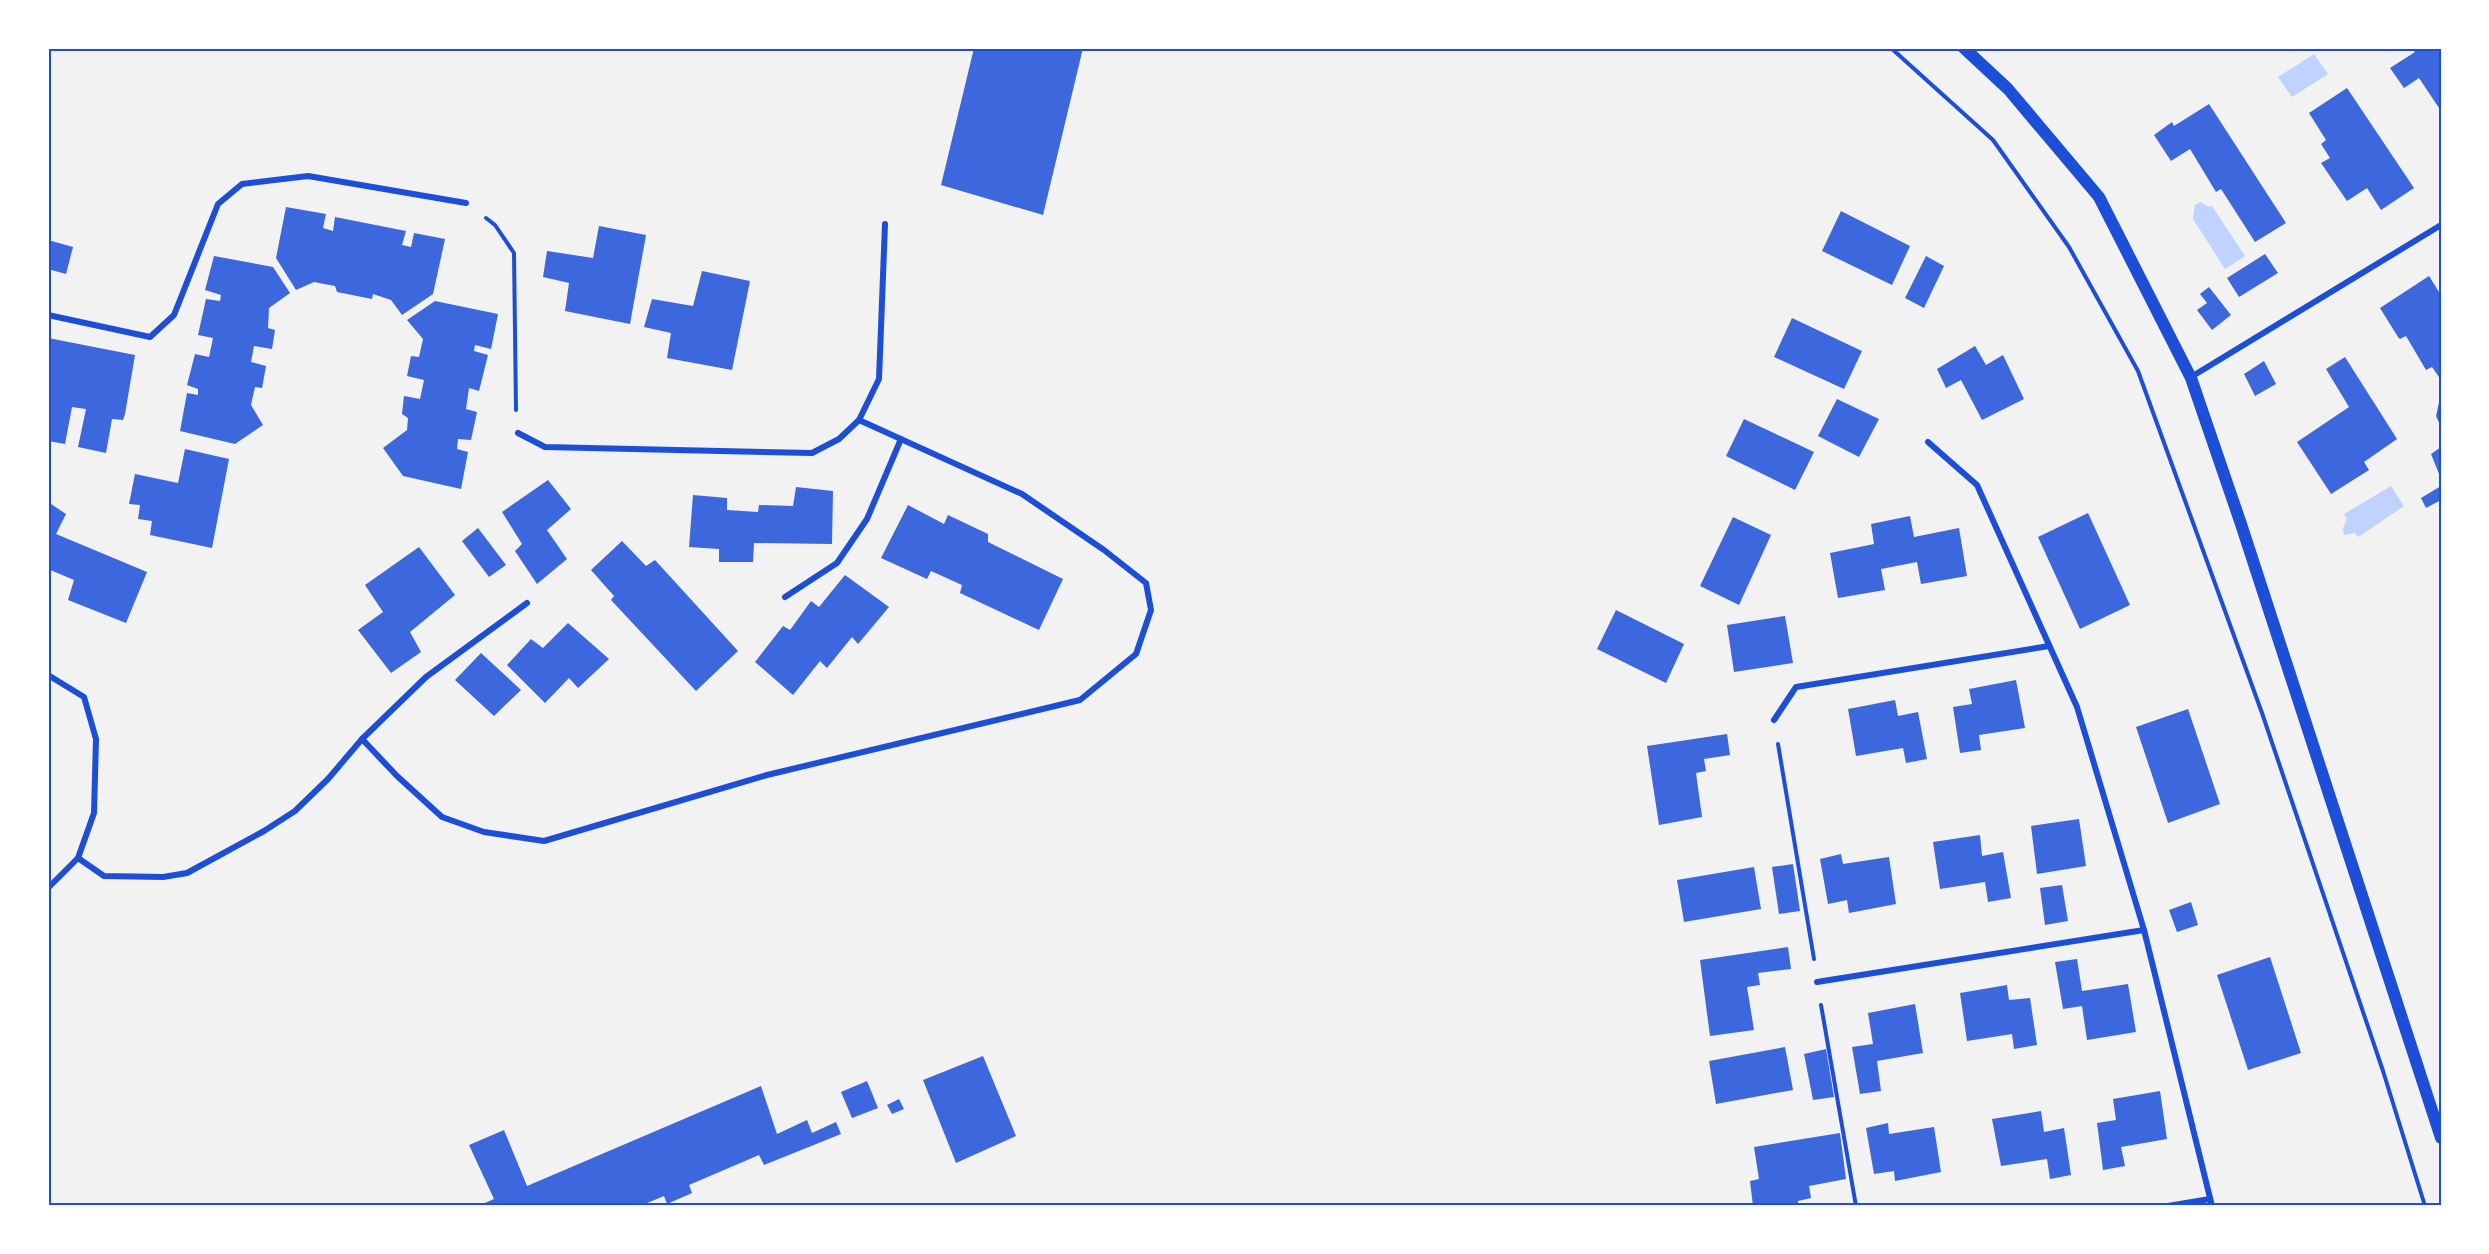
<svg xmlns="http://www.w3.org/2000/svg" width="2489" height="1254" font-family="Jost,sans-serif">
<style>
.water{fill:#bfd3fe}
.building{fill:#3d67dc}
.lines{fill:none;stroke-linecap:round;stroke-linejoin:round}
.path{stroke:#1d4ed8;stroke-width:4}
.minor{stroke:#1d4ed8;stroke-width:6}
.secondary{stroke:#1d4ed8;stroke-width:12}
.neatline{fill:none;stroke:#1d4ed8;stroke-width:2}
</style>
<rect width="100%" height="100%" fill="#f2f2f2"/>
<g class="water">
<path d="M2314,54l14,20 -36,23 -14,-20z"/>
<path d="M2200,202l9,5 3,-1 33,50 -20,13 -32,-50 2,-14z"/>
<path d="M2391,486l13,20 -46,31 -3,-4 -11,2 -1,-7 4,-9 -3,-5z"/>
</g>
<g class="building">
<path d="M974,48h109l-40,167 -102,-30z"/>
<path d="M2412,48h29v63l-22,-33 -15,10 -14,-20 25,-16z"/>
<path d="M2347,88l67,100 -33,22 -14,-22 -20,13 -26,-38 9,-5 -9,-14 5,-4 -17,-27z"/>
<path d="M2209,104l77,119 -31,19 -34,-53 -5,3 -26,-43 -19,12 -17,-26 18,-13 2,4z"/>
<path d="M286,207l40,7 -3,14 10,3 2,-14 71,14 -4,14 9,2 3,-14 31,6 -12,55 -31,21 -11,-15 -18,-6 -1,5 -35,-7 -2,-6 -21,-4 -18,8 -20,-32z"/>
<path d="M1841,211l69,35 -18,39 -70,-34z"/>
<path d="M599,226l47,9 -16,89 -65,-13 4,-28 -26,-6 4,-26 46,7z"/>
<path d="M48,240l25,7 -7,27 -18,-5z"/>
<path d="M2265,254l13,19 -39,24 -12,-19z"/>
<path d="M214,256l59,11 17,26 -21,15 -1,20 7,2 -3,19 -18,-3 -3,16 15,4 -4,22 -7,-1 -4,18 12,20 -28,19 -55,-13 7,-38 11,2v-6l-11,-4 8,-31 14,3 4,-19 -15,-3 8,-36 14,2 1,-6 -16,-5z"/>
<path d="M1926,256l18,10 -20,42 -19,-10z"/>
<path d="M702,271l48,10 -18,89 -65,-12 4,-25 -27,-6 8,-28 41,7z"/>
<path d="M2429,276l10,16 2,-1v89l-9,-13 -6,3 -20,-34 -6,3 -2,-2 -18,-29z"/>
<path d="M2209,287l22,28 -19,15 -15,-20 10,-7 -7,-9z"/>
<path d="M435,301l63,13 -7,35 -16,-4 -1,6 14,4 -9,36 -10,-3 -3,21 11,3 -6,28 -13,-1 -1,10 11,3 -7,37 -58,-13 -20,-28 24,-18 1,-12 -6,-4 2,-18 16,3 4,-19 -17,-4 4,-20 8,1 4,-18 -16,-19z"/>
<path d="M1792,318l70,33 -18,38 -70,-32z"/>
<path d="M48,338l87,17 -10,59 -2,6 -11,-1 -6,34 -28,-6 8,-38 -14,-2 -7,37 -17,-3z"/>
<path d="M1975,346l11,19 17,-10 21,44 -42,21 -21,-40 -15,8 -9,-19z"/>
<path d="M2345,357l52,82 -33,23 5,8 -38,24 -34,-52 52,-35 -23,-38z"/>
<path d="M2264,361l12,23 -21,12 -11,-22z"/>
<path d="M2440,398h1v29l-5,-11z"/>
<path d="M1837,399l42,20 -20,38 -41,-21z"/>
<path d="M1744,419l70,33 -19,38 -69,-34z"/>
<path d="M2441,447v32l-10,-25z"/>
<path d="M185,449l44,10 -17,89 -62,-13 2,-14 -14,-2 2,-14 -11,-1 6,-30 43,9z"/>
<path d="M548,480l23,29 -24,21 20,29 -30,25 -22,-33 7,-7 -20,-32z"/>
<path d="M2441,486v14l-15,8 -5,-10z"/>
<path d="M796,487l37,4 -1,53 -78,-1 -1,19h-34v-13l-30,-2 4,-52 34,3v12l31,2 1,-7 34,1z"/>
<path d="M48,502l18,12 -10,20 91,38 -21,51 -58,-23 6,-20 -26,-11z"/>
<path d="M908,505l36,19 4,-9 40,19v8l75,37 -24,51 -79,-37 2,-8 -31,-14 -4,8 -46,-21z"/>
<path d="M2088,513l42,92 -50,24 -42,-92z"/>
<path d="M1910,516l4,21 45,-9 8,48 -46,8 -4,-22 -36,7 4,21 -47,8 -8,-45 44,-9 -3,-20z"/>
<path d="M1733,517l38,18 -32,70 -39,-19z"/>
<path d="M478,528l28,37 -17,12 -27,-36z"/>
<path d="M622,541l24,25 9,-6 83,91 -42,40 -85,-91 3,-4 -23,-26z"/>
<path d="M419,547l36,48 -45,37 11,20 -30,21 -33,-43 25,-18 -18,-27z"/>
<path d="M845,575l44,32 -31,37 -6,-7 -25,31 -7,-7 -27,34 -38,-33 28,-36 7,4 21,-29 8,6z"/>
<path d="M1616,610l68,34 -18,39 -69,-34z"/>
<path d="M1785,616l8,47 -59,9 -7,-47z"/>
<path d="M568,623l41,36 -31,29 -9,-10 -24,25 -38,-38 24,-26 12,9z"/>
<path d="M481,653l40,37 -27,26 -39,-36z"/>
<path d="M2016,680l9,48 -46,7 2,15 -21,3 -7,-46 19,-3 -3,-15z"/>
<path d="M1895,700l3,16 20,-4 9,47 -21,4 -3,-15 -47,8 -8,-47z"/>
<path d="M2188,709l32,95 -52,19 -32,-96z"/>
<path d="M1727,734l3,21 -26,4 2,12 -10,2 6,44 -43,8 -12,-79z"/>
<path d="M2079,819l7,47 -49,8 -6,-48z"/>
<path d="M1980,835l2,21 21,-4 8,46 -23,4 -3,-20 -45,7 -7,-47z"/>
<path d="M1841,854l2,10 46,-7 7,47 -47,9 -2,-13 -19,4 -8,-45z"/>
<path d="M1793,864l7,47 -21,3 -7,-47z"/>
<path d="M1754,867l7,42 -77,13 -7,-42z"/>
<path d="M2062,885l6,36 -23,4 -5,-37z"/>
<path d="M2191,902l7,23 -21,7 -8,-22z"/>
<path d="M1788,947l3,22 -33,4 2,12 -13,2 7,43 -44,6 -10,-76z"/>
<path d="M2270,957l31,96 -53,17 -31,-95z"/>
<path d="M2077,959l5,32 46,-7 8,48 -49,8 -5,-34 -19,3 -8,-47z"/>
<path d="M2007,985l2,15 21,-2 7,47 -23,4 -2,-15 -45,7 -7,-48z"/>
<path d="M1915,1004l8,49 -46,8 4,30 -21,3 -8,-47 21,-3 -5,-31z"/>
<path d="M1785,1047l8,43 -77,14 -7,-43z"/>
<path d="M1826,1049l8,48 -21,3 -9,-46z"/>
<path d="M983,1056l33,80 -60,27 -33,-83z"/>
<path d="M867,1081l11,27 -26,10 -11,-26z"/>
<path d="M761,1086l16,48 30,-14 5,13 24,-11 5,12 -77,31 -5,-10 -70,30 3,8 -25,11 -3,-8 -24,10h-162l16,-7 -25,-54 35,-15 23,56z"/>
<path d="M2160,1091l7,48 -46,8 4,19 -22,4 -6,-47 19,-3 -3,-21z"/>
<path d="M899,1099l5,10 -12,5 -5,-9z"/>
<path d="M2041,1111l3,21 20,-4 7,47 -21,4 -3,-20 -46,7 -9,-47z"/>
<path d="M1888,1123l1,11 45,-7 7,45 -46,9 -1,-10 -20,3 -8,-46z"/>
<path d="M1840,1133l6,46 -37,7 2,12 -13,3v5h-45l-3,-25 9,-2 -5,-32z"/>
</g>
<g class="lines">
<g class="path">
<path d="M1891,48l102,92 76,107 69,124 124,342 121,358 42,135"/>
<path d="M486,218l9,7 19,28 2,157"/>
<path d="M1778,744l36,215"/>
<path d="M1821,1005l35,201"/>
</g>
<g class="minor">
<path d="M48,315l102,22 24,-22 44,-111 24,-20 66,-8 158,27"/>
<path d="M2191,377l250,-152"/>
<path d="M518,433l27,14 267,6 27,-14 20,-19 20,-41 6,-155"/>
<path d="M1928,442l49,43 100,222 67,223 68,276"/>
<path d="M785,597l52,-34 30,-44 34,-80"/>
<path d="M48,675l36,22 12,42 -2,74 -16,45 -30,30"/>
<path d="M1774,720l22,-33 253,-41"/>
<path d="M362,739l35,37 45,41 42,15 60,9 223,-66 313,-75 56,-46 15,-44 -5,-27 -42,-33 -82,-56 -163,-74"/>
<path d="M78,858l26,18 59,1 24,-4 77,-42 31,-20 33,-32 34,-40 64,-62 101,-74"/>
<path d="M1817,982l327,-52"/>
<path d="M2168,1206l42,-7"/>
</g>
<path class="secondary" d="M1964,48l44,41 91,108 92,181 50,146 200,614"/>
</g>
<rect width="2489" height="1254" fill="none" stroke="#ffffff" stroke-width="99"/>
<rect x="50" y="50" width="2390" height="1154" class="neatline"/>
</svg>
